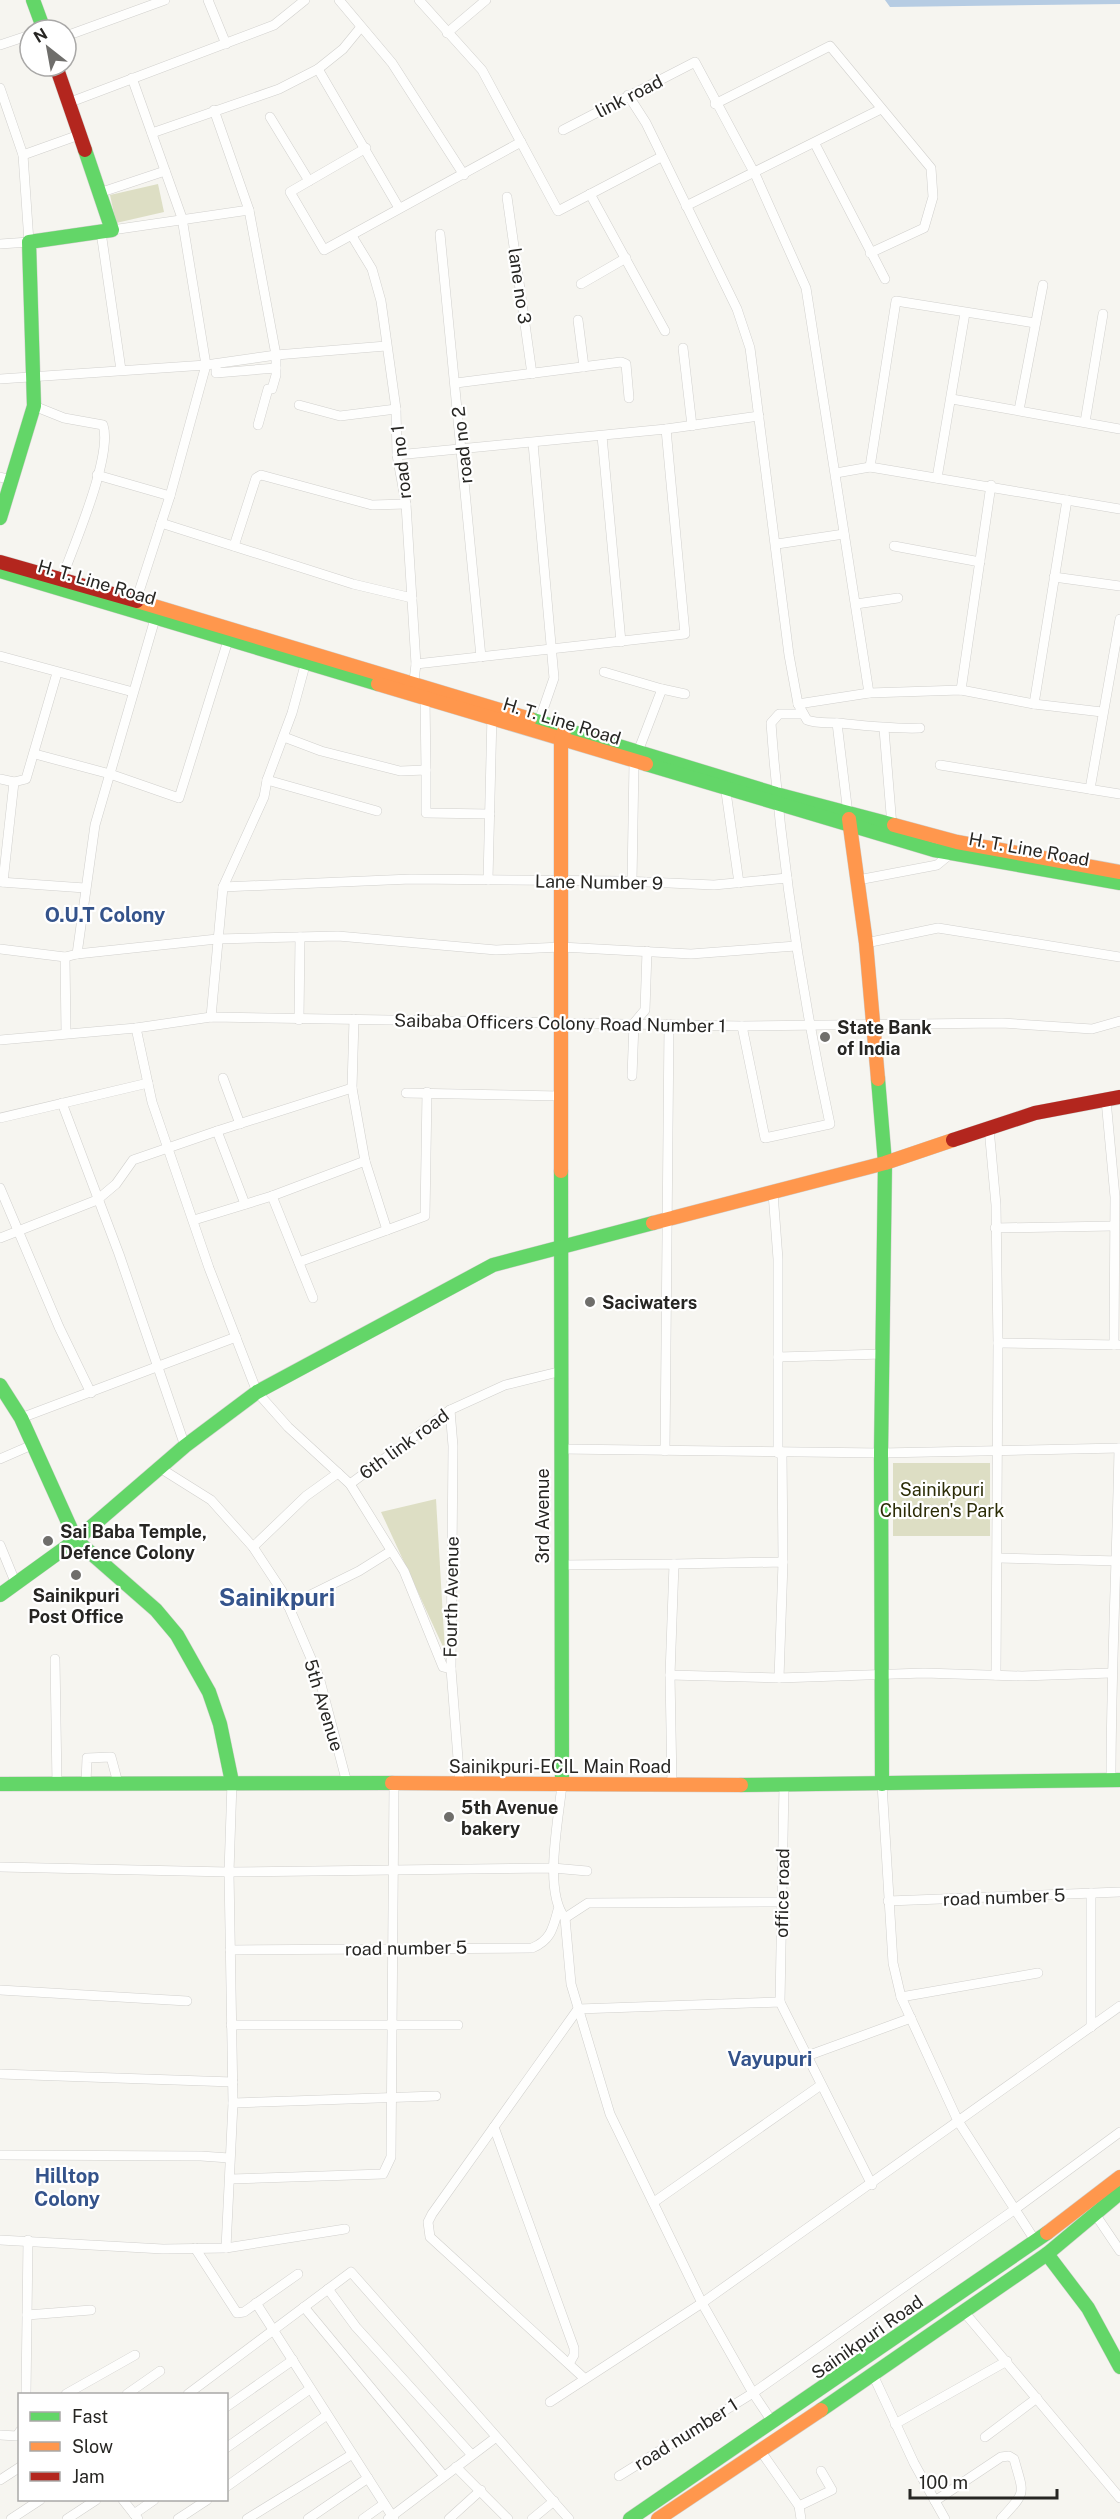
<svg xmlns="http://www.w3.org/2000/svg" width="1120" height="2519" font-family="'Public Sans',sans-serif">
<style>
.green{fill:#dddec4}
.water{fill:#b6cce3}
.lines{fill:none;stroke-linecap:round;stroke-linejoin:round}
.street-casing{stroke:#d1d0cd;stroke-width:10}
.fast-casing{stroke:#d1d0cd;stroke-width:15}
.slow-casing{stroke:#d1d0cd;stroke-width:15}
.jam-casing{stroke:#d1d0cd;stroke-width:15}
.street{stroke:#fefefd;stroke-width:9}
.fast{stroke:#63d668;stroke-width:14}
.slow{stroke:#ff974d;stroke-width:14}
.jam{stroke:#b3261e;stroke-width:14}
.poi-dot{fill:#6f6e6b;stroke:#fff;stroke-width:2}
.labels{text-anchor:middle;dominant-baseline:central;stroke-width:4.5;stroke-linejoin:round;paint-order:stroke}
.street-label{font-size:18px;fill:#272623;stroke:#fff}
.poi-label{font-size:18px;font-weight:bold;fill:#272623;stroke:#fff;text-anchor:start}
.park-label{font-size:18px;fill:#2b2c06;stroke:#fff}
.neighbourhood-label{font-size:20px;font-weight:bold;fill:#34538b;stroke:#fff}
.district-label{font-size:24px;font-weight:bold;fill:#34538b;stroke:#fff}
</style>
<rect width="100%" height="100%" fill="#f6f5f0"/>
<g class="green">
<path d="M158,184l6,28 -48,11 -6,-28z"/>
<rect x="893" y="1463" width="97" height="73"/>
<path d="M436,1499l9,152 -64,-139z"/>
</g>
<path class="water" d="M885,0h235v4l-230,3z"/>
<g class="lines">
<defs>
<g id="street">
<path d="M208,0l18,44"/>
<path d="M339,0l53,63 72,112"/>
<path d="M419,0l63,70 76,141 103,-54"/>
<path d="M447,33l39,-33"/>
<path d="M66,36l99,-36"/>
<path d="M0,45l30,-10"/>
<path d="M318,69l81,139"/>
<path d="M132,78l50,140 24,147 -36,131 -35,108"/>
<path d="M0,88l23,67 6,87 -29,2"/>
<path d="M628,95l18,28 91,186 13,39 39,307 9,49 9,16c11,4 20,2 32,3 28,3 53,6 81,5"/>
<path d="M68,103l206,-78 31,-25"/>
<path d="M715,104l115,-58 101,122 2,29 -9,31 -54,25"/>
<path d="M214,110l35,100 27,145v20l-4,14h-4l-10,36"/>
<path d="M270,117l39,64"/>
<path d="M563,130l132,-68 60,112 51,114 63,405"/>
<path d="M152,133l127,-44 39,-20 25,-20 18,-22"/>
<path d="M815,144l70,135"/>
<path d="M366,148l-76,44 34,58 197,-108"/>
<path d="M23,155l56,-20"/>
<path d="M99,193l66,-22"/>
<path d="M590,194l75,137"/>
<path d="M507,197l25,177"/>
<path d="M686,206l195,-97"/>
<path d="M112,230l137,-20"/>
<path d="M101,232l20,138"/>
<path d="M440,234l41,423"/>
<path d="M352,236l20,33 9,32 15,108 1,46 9,49 10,160 -3,25"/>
<path d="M581,284l45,-26"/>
<path d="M578,320l6,47"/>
<path d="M683,348l9,78"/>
<path d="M216,364v9l60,-5"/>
<path d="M0,379l206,-14 70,-10 110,-9"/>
<path d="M456,383l165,-21 5,2 3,34"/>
<path d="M952,399l168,30"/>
<path d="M299,405l41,11 56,-7"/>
<path d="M34,406l30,12 39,7c10,30 -29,120 -41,153"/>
<path d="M1019,410l24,-125"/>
<path d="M1085,422l18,-108"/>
<path d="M602,436l19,206"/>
<path d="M533,443l21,235 -16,46"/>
<path d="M397,455l269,-26 93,-13"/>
<path d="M870,467l26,-166 139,22"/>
<path d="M836,473l34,-6 250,42"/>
<path d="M97,475l73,21"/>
<path d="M0,477l12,3"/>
<path d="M937,478l28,-165"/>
<path d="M161,523l192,61 59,14"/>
<path d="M777,544l67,-10"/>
<path d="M234,546l22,-68 5,-3 111,30 34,-1"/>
<path d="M894,546l86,16"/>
<path d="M1054,577l66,9"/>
<path d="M856,604l42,-6"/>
<path d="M0,656l133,36"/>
<path d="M416,664l269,-30 -19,-205"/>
<path d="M604,672l58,17"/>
<path d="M961,690l30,-205"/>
<path d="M425,698l1,72"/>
<path d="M798,704l71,-11 92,-3 73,14 68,8"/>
<path d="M1034,704l33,-204"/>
<path d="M837,723l11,91"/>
<path d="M884,729l8,97"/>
<path d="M284,737l37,14 79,20 26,-1v43l64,1"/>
<path d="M35,754l75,20 69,24 51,-164"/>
<path d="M940,765l180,29"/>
<path d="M0,779l14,3 12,-3 31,-106"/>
<path d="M267,780l110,31"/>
<path d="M725,785l14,98"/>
<path d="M1090,789l30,-170"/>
<path d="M488,880l4,-166"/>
<path d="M858,880l79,-15 17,-14"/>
<path d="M0,882l85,6"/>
<path d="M3,882l11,-100"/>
<path d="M632,882l2,-120 28,-73 23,5"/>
<path d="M223,887l188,-8 213,2 90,4 73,-7"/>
<path d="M866,943l72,-15 182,29"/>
<path d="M0,949l65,8 12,-3 140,-15 121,-3 158,14 65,-3 130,7 105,-8"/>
<path d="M77,954l18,-129 62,-213"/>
<path d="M65,957l1,76"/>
<path d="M211,1017l12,-130 41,-90 3,-17 25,-67 15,-55"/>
<path d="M354,1019l-2,69 13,73"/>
<path d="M299,1020l1,-83"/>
<path d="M742,1026l23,112 65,-14c-29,-133 -49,-265 -59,-401l8,-9h24"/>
<path d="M136,1028l16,74 57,166 48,124 31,35 62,57 54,87 39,96 8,2"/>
<path d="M0,1040l136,-12 75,-11 531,9 260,-3 90,6 28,-8"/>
<path d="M632,1076l2,-53 11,-13 2,-59"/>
<path d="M223,1078l17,46"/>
<path d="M406,1093l155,3"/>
<path d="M1106,1100l9,97 -1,148"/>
<path d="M62,1103l57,151 66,192"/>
<path d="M0,1118l148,-35"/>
<path d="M989,1128l7,77 2,138 -2,332"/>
<path d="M217,1131l135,-43"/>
<path d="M0,1188l59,139 32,66"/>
<path d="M773,1193l5,66v194"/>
<path d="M272,1196l41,102"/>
<path d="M194,1220l78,-24 93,-35 22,69 -88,32"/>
<path d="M995,1228l119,-2"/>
<path d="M387,1230l38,-14 2,-124"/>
<path d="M0,1238l97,-38 19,-16 17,-24 84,-29 28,73"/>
<path d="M998,1343l121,2"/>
<path d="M778,1357l105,-3"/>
<path d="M450,1410l3,36 -2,223 9,115"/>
<path d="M21,1418l215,-81"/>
<path d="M560,1449l321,4 239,-5"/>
<path d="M665,1451l4,-427"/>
<path d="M782,1452l1,110"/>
<path d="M0,1459l32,-14"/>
<path d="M160,1468l51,32 42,47 29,44 37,86 28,106"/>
<path d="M350,1484l100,-74 55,-25 57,-14"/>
<path d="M0,1545l16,39"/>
<path d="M253,1547l53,-51 32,-23"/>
<path d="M998,1558l122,3"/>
<path d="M674,1564l109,-2 -4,116"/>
<path d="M560,1565l114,-1 -4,111 109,3 145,-5 98,3 89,-3"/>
<path d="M288,1606l71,-35 32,-20"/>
<path d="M55,1659l2,125"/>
<path d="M670,1675l2,109"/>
<path d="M1111,1780c0,-111 6,-221 8,-332"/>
<path d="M86,1783l1,-25 24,-1 7,26"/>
<path d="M562,1784c-3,34 -19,107 3,134l6,66 39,130 92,189 51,90 20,30"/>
<path d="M882,1784l11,179 8,34 57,124 78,121"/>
<path d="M0,1867l229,5 324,-4 34,3"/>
<path d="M1091,1893v134"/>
<path d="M888,1901l232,-9"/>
<path d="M565,1918l23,-15 193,-1"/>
<path d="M230,1950l302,-2c19,-8 21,-20 26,-38"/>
<path d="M0,1990l187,11"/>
<path d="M901,1997l137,-24"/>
<path d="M780,2002l4,-217"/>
<path d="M231,2025h227"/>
<path d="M807,2056l104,-38"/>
<path d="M0,2074l233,8"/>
<path d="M233,2103l203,-7"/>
<path d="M494,2127l80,221v7l-4,7"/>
<path d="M0,2155l201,1 28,2"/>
<path d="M230,2179l153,-5 8,-17 3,-373"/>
<path d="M654,2202l167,-117"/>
<path d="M1095,2214l25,37"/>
<path d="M0,2240l163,9 63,-1 119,-19"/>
<path d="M195,2248l42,65 7,-1 54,-38"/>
<path d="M226,2248l7,-145 -4,-231 3,-90"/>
<path d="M328,2289l28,38 115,127"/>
<path d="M256,2303l138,216"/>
<path d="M304,2307l140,169"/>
<path d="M965,2313l155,185"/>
<path d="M27,2315l64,-5"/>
<path d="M874,2377l40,86 21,38 66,-44 8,-1 5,3c10,36 13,32 -13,60"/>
<path d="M584,2378l-154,-141 -2,-15 4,-8 146,-205 202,-7 92,183"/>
<path d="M26,2394l2,-154"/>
<path d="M66,2394l69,-39"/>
<path d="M127,2394l33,-23"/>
<path d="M188,2394l163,-122 218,247"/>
<path d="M550,2402l152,-99 418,-297"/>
<path d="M226,2407l67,-47"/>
<path d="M895,2424l112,-63"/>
<path d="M0,2435l17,1 3,-5"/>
<path d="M985,2437l52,-39"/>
<path d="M226,2448l84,-59"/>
<path d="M760,2450l39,56 2,13"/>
<path d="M456,2467l52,52"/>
<path d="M619,2476l134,-83 261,-183 106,-78"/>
<path d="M0,2480l20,-13"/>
<path d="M226,2487l101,-72"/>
<path d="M123,2500l15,19"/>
<path d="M935,2501l10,18"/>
<path d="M799,2506l33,-16 -11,-19"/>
<path d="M134,2514l20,-14"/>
<path d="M11,2519l29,-19"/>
<path d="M67,2519l29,-19"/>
<path d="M178,2519l29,-19"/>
<path d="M247,2519l104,-64"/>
<path d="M308,2519l60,-41"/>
<path d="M363,2519l21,-15"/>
<path d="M388,2519l107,-81"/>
<path d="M449,2519l32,-29"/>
<path d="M532,2519l22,-18"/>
</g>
<g id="fast">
<path d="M33,0l11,30"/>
<path d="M0,518l34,-112 -5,-164 83,-12 -27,-80"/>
<path d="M0,571l378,113"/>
<path d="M530,719l246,75 118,31"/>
<path d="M646,764l288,86 186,33"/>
<path d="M878,1079l7,84 -4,290 1,331"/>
<path d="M561,1171l1,613"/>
<path d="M0,1385l21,33 55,122 80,70 21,25 32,57 11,32 12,58"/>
<path d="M0,1595l76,-55 109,-94 72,-54 236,-127 160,-42"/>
<path d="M0,1784l392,-1"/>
<path d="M741,1785l379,-5"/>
<path d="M1047,2254l41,54 32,59"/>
<path d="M821,2410l226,-156 73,-61"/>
<path d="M630,2519l417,-286"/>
</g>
<g id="slow">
<path d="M137,601l393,118"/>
<path d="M378,684l268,80"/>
<path d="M849,819l17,124 12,136"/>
<path d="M894,825l63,17 163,30"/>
<path d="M561,1171v-431l3,-9"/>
<path d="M653,1223l232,-60 68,-23"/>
<path d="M392,1783l349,2"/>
<path d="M1047,2233l73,-56"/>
<path d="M658,2519l163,-109"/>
</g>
<g id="jam">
<path d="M56,66l29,84"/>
<path d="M0,562l137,39"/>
<path d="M953,1140l82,-27 85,-16"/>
</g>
</defs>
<use href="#street" class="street-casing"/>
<use href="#fast" class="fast-casing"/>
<use href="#slow" class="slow-casing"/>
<use href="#jam" class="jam-casing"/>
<use href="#street" class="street"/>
<use href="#fast" class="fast"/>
<use href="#slow" class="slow"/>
<use href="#jam" class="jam"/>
</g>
<g class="poi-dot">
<circle cx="825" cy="1037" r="6"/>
<circle cx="590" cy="1302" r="6"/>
<circle cx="48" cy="1541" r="6"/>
<circle cx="76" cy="1575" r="6"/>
<circle cx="449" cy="1817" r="6"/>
</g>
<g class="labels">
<g class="street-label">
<text transform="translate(629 96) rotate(-27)">link road</text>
<text transform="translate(520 286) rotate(82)">lane no 3</text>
<text transform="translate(462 445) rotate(-96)">road no 2</text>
<text transform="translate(401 462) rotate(-96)">road no 1</text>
<text transform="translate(97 582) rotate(16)">H. T. Line Road</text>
<text transform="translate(562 721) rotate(17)">H. T. Line Road</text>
<text transform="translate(1029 849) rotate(10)">H. T. Line Road</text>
<text transform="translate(599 882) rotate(1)">Lane Number 9</text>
<text transform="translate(560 1023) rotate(1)">Saibaba Officers Colony Road Number 1</text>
<text transform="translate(404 1444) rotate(-36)">6th link road</text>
<text transform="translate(542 1516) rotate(-90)">3rd Avenue</text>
<text transform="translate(451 1597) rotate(-89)">Fourth Avenue</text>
<text transform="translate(324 1705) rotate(73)">5th Avenue</text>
<text x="560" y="1766">Sainikpuri-ECIL Main Road</text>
<text transform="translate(782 1893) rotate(-89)">office road</text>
<text transform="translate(1004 1897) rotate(-2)">road number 5</text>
<text transform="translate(406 1948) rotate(-1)">road number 5</text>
<text transform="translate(867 2337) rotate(-35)">Sainikpuri Road</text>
<text transform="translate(686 2434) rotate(-32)">road number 1</text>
</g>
<g class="poi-label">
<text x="837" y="1027">State Bank<tspan x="837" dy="21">of India</tspan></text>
<text x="602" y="1302">Saciwaters</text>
<text x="60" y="1531">Sai Baba Temple,<tspan x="60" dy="21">Defence Colony</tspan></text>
<text x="76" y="1595" text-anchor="middle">Sainikpuri<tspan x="76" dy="21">Post Office</tspan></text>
<text x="461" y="1807">5th Avenue<tspan x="461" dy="21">bakery</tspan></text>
</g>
<g class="park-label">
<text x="942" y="1489">Sainikpuri<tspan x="942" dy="21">Children's Park</tspan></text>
</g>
<g class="neighbourhood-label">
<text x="105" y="915">O.U.T Colony</text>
<text x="770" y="2059">Vayupuri</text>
<text x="67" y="2176">Hilltop<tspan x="67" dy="23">Colony</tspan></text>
</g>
<g class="district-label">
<text x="277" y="1597">Sainikpuri</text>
</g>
</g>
<rect x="18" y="2393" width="210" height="108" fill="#ffffff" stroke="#a9a8a7" stroke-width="1.5"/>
<rect x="30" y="2412" width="30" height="9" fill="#63d668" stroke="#a9a8a7" stroke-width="1.5"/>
<text x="72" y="2423" font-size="18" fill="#272623">Fast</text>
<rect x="30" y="2442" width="30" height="9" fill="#ff974d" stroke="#a9a8a7" stroke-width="1.5"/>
<text x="72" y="2453" font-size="18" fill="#272623">Slow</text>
<rect x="30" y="2472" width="30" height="9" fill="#b3261e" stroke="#a9a8a7" stroke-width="1.5"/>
<text x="72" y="2483" font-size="18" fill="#272623">Jam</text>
<g transform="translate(48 48) rotate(329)"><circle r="28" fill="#ffffff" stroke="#a9a8a7" stroke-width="1.5"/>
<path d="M0-4.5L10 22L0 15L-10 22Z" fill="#6f6e6b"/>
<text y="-9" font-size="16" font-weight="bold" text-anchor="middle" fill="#272623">N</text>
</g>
<path d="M910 2489v9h147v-9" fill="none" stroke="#272623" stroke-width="3"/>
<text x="919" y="2489" font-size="18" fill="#272623" stroke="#ffffff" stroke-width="4.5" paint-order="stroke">100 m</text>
</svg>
